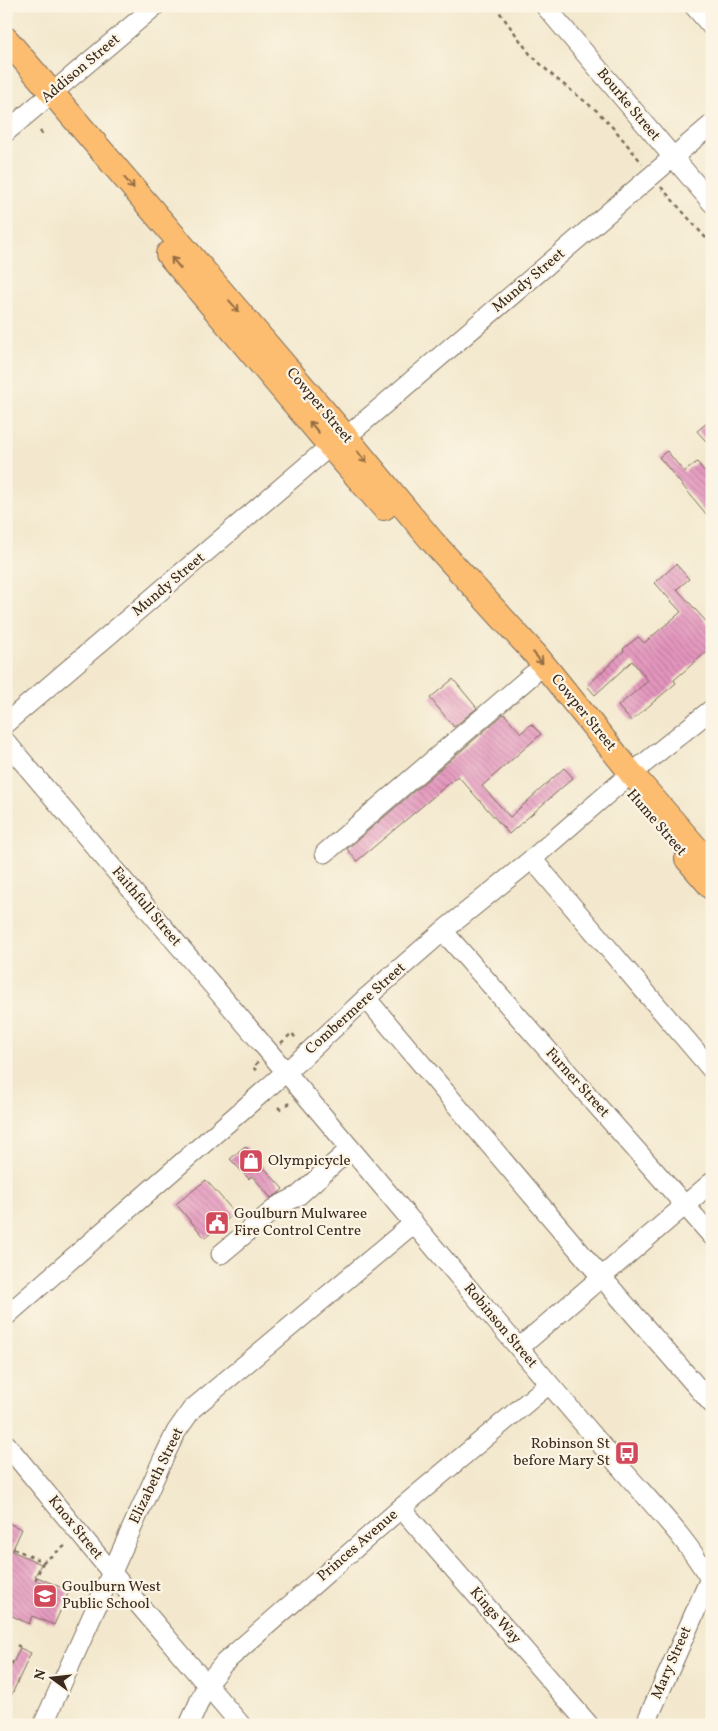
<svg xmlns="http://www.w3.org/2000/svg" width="718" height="1731" font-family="Vollkorn,serif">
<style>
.building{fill:url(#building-back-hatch)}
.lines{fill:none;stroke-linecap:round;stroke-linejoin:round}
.minor-casing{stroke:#7b6c5b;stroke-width:21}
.major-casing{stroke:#7b6c5b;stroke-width:26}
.path{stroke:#7b6c5b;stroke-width:2.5;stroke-dasharray:4 4;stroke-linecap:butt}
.minor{stroke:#fff;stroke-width:19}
.major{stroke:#fcbd6f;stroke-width:24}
.oneway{stroke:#926c42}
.labels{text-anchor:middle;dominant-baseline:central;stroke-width:4.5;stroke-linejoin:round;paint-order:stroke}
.street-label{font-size:15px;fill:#3b2a1e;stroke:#fcf5e5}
.poi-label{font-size:15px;fill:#3b2a1e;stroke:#fcf5e5;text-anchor:start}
</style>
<defs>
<pattern id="building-back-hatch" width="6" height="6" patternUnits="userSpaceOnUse" patternTransform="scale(1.25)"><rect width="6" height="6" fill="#e495be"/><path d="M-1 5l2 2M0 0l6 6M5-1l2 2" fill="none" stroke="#ba7a9a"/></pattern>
</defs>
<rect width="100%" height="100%" fill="#fcf5e5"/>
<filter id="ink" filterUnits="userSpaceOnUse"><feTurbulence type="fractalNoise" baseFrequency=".02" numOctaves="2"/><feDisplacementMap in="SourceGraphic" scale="10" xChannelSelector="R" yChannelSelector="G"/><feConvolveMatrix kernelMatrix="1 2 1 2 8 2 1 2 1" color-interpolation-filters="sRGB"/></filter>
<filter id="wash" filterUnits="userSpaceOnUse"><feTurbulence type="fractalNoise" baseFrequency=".0096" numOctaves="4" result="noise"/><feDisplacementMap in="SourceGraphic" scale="20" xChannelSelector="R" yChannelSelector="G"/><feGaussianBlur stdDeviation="1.12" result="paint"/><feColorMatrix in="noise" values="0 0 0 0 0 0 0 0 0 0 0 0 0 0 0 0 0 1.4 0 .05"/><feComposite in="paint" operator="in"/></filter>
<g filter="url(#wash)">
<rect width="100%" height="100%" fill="#f3e8cd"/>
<g id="blocks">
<g class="building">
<path d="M712,419v29l-15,-17z"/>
<path d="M667,451l17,21 13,-10 15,18v41l-53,-64z"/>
<path d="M676,564l13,15 -12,10 35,39v19l-38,33 2,3 -45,38 -13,-15 30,-25 -16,-20 -37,34 -8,-9 37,-35 -1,-2 15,-12 6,6 37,-31 -26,-29z"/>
<path d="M453,679l24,29 -23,19 -24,-29z"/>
<path d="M504,714l17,19 10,-9 10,10 -59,52 28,31 54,-49 9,10 -64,56 -51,-58 -101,85 -10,-12z"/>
<path d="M245,1146l38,43 -5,5 -7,4 -19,-22 -3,3 -19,-20z"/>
<path d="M206,1180l29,33 -30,25 -29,-34z"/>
<path d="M6,1522l16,7 -10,22 29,13 -6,12 34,15 -15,34 -22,-9 -3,8 -23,-11z"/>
<path d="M20,1648l11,5 -25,54v-29z"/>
</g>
</g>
</g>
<g filter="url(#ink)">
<use href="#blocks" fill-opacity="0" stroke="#7b6c5b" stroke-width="1"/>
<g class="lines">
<defs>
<g id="minor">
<path d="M545,6l167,197"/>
<path d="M694,6l18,21"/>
<path d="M6,132l149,-126"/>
<path d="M346,437l366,-313"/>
<path d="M6,723l324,-277"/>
<path d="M6,742c166,195 331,390 496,586 41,49 83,98 125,147 30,34 63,68 85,108"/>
<path d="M325,853l207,-178"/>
<path d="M532,859l180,211"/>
<path d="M443,931l269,305"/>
<path d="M366,998l225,267 121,139"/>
<path d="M221,1254l57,-48 20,-10 52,-47"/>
<path d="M6,1316l297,-259 63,-59 77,-67 89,-72 89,-77 91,-73"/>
<path d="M519,1348l193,-166"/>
<path d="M6,1444l106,129 129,152"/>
<path d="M401,1508l188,217"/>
<path d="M43,1725l120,-266 13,-27 16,-23 222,-186"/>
<path d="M189,1725l18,-41 17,-21 177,-155 148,-124"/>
<path d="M645,1725l67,-151"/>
</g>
<g id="major">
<path d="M6,39l340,398 86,104 103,113 96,119 81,93"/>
<path d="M168,254l162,192 54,62"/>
<path d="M687,859l25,29"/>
</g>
</defs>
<use href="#minor" class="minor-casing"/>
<use href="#major" class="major-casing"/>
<g class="path">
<path d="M495,6l35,48 23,22 44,35 19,20 26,32"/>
<path d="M10,97l3,3"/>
<path d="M40,131l3,4"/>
<path d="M661,187l51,58"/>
<path d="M281,1043l11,-10 5,7"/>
<path d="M258,1062l-5,5 5,6"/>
<path d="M287,1105l3,-2"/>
<path d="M278,1107l3,3"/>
<path d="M6,1545l37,17 22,-16"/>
<path d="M43,1562l-8,19 12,5"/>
<path d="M17,1645l3,2"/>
<path d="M10,1662l3,1"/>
</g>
<use href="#minor" class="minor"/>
<use href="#major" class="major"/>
</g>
<defs><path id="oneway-shaft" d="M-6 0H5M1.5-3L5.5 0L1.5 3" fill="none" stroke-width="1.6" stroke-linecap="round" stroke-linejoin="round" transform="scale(1.25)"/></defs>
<g class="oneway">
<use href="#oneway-shaft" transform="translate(129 183) rotate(49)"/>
<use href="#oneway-shaft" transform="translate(176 263) rotate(-130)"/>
<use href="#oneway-shaft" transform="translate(234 306) rotate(49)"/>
<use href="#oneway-shaft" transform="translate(314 427) rotate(-130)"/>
<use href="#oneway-shaft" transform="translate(362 457) rotate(50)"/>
<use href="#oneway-shaft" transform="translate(538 658) rotate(50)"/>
</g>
</g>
<defs>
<symbol id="shop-square" viewBox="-11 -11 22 22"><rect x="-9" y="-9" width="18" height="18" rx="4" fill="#d1495b" stroke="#fcf5e5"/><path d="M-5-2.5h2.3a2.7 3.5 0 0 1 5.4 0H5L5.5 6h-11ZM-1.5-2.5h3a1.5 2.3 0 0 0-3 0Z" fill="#fff"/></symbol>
<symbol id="civic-square" viewBox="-11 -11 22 22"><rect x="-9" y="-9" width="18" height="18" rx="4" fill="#d1495b" stroke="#fcf5e5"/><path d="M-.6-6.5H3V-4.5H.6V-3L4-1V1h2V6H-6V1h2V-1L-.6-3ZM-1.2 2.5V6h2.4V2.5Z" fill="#fff"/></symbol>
<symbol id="bus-square" viewBox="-11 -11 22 22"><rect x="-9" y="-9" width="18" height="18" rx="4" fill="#d1495b" stroke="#fcf5e5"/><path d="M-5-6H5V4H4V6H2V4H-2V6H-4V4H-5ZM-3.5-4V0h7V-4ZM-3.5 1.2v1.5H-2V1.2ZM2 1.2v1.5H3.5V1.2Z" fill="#fff"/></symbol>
<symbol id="school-square" viewBox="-11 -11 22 22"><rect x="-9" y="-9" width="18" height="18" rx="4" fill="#d1495b" stroke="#fcf5e5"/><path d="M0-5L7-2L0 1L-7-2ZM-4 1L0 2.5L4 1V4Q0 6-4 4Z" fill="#fff"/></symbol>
</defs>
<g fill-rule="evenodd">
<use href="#shop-square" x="237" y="1147" width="28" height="28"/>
<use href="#civic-square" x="203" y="1209" width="28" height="28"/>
<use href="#bus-square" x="613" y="1439" width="28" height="28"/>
<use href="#school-square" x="31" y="1582" width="28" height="28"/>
</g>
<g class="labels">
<g class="street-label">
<text transform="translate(81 69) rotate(-40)">Addison Street</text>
<text transform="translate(628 105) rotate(50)">Bourke Street</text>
<text transform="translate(529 281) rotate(-40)">Mundy Street</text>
<text transform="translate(319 406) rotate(50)">Cowper Street</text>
<text transform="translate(169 585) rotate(-40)">Mundy Street</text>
<text transform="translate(583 713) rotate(51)">Cowper Street</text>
<text transform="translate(656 823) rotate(49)">Hume Street</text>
<text transform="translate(146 907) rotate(50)">Faithfull Street</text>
<text transform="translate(356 1009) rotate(-42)">Combermere Street</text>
<text transform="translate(577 1083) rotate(48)">Furner Street</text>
<text transform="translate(500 1326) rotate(50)">Robinson Street</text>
<text transform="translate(157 1476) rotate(-64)">Elizabeth Street</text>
<text transform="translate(75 1528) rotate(51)">Knox Street</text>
<text transform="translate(358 1546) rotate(-41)">Princes Avenue</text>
<text transform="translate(495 1616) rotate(49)">Kings Way</text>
<text transform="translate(672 1663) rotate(-66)">Mary Street</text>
</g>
<g class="poi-label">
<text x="268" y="1161">Olympicycle</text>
<text x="234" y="1214">Goulburn Mulwaree<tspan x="234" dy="17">Fire Control Centre</tspan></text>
<text x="610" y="1444" text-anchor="end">Robinson St<tspan x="610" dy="17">before Mary St</tspan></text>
<text x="62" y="1587">Goulburn West<tspan x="62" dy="17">Public School</tspan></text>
</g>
</g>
<rect width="718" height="1731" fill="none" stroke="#fcf5e5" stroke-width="25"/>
<g transform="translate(52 1678) rotate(285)" stroke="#fcf5e5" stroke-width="4" paint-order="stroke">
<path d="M0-4L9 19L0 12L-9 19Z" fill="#3b2a1e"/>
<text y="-8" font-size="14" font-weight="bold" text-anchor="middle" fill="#3b2a1e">N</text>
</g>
</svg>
